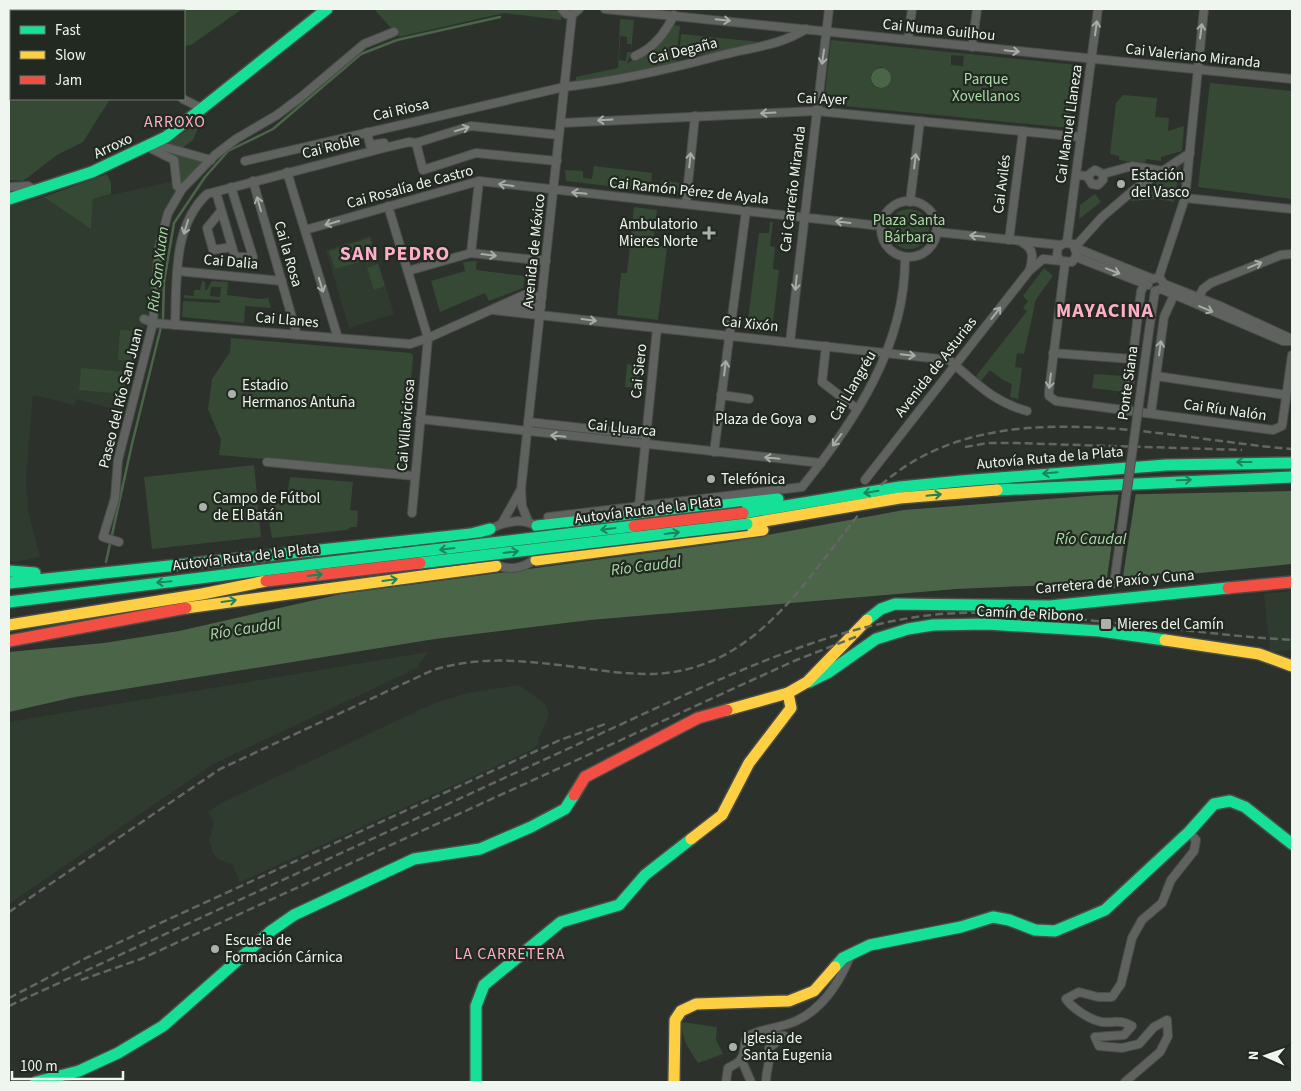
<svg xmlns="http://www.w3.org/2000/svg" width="1301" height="1091" font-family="'Source Sans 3',sans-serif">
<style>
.built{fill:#2f3b2e}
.green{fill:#364935;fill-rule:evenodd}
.water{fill:#4b6549}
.pier{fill:#2c312c}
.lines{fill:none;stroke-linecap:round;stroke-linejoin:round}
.stream{stroke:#4b6549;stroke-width:2.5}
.street-casing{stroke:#494d49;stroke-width:10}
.fast-casing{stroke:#494d49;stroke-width:14}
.slow-casing{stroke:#494d49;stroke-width:14}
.jam-casing{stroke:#494d49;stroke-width:14}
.street{stroke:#5f625f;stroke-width:8}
.fast{stroke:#16e098;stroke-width:11}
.slow{stroke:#ffcf43;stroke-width:11}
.jam{stroke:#f24e42;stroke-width:11}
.rail{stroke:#636763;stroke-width:2.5;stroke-dasharray:8 4;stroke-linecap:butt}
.street-bridge-casing{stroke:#494d49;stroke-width:10;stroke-linecap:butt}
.fast-bridge-casing{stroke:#494d49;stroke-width:14;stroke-linecap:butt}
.jam-bridge-casing{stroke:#494d49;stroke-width:14;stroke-linecap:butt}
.street-bridge{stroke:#5f625f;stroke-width:8}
.fast-bridge{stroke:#16e098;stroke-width:11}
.jam-bridge{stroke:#f24e42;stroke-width:11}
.oneway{stroke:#a7aca7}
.oneway2{stroke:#1c845c}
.poi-dot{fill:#abb0ab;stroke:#212920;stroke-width:2}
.labels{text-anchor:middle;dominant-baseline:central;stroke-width:4.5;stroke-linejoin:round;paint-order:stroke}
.street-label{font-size:15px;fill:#eff5ef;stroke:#212920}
.park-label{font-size:15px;fill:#acdca8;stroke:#212920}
.poi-label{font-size:15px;fill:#eff5ef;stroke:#212920;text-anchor:start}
.neighbourhood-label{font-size:16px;letter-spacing:1px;fill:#ffaec9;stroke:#212920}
.water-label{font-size:16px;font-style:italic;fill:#aadaa7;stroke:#212920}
.district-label{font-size:20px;font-weight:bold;letter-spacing:1px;fill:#ffaec9;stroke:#212920}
</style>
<rect width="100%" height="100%" fill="#2c312c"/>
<g class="built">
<path d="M174,181l3,11 -14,22 -8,33 -6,68h-5l-1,15 -22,81 -45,-12 -1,6 -42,-10 -7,83 2,33 12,46 -26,5 -5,-2v-354l35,-9 47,32 2,-30z"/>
<path d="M370,236l24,78 -45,14 -23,-78z"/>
<path d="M1292,591v59l-22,2 -6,-58z"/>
<path d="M428,652l-11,16 -204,96 -204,140v-182z"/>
<path d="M519,685l26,19 4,11 -11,26 1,4 -6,2 1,2 -294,133 -8,-18 -14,-5 -5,-6 -4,-13 5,-17 -6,-11 13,-9 216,-101 31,-9z"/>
</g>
<g class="green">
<path d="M9,9h233l-51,36 -7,1v-35h-173v88h99l-27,43 -26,13 -34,26 -14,-1z"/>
<path d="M374,9h160l25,2 3,4 -1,5 -57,-7 -105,24z"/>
<path d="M620,19l14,1 -3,32v-8h-4v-7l-7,-1 -1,24 7,1 1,-9h4l-4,12c17,-12 34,-22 46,-39l7,1 -4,33 2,7 -102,17v-6l42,-9z"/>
<path d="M681,34l79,8v4l-81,12z"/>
<path d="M831,40l246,25 -8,63 -245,-24zM951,55l13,1 -1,10 -12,-1zM882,67l3,20 -7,1 -6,-4 -1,-10 6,-6z"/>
<path d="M1210,83l82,8v108l-94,-12z"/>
<path d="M1123,95l34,3 -2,19 14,1 -1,13 16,-5 -2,25 -21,6v4l-15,-2 -1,5 -26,-4v-4l-9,-2 6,-51z"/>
<path d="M201,121l-8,19 -12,9 -16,-4z"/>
<path d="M174,153l30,8 -22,24 -3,1z"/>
<path d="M594,166l58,7 -1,13 9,1 2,-7 18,3 -2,9 -2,2 -110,-13 -1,-11 18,1v7l9,1z"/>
<path d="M1180,166l-6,36 -16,-3 -28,2z"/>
<path d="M107,174l4,9v11l-18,5 -2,30 -47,-32z"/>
<path d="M1095,194l6,8 -22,17 1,-14z"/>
<path d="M634,207l23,3 -4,35 14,2 -9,73 -41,-5 4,-42h6z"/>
<circle cx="909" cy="229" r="20"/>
<path d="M770,222h3l-3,24 5,1 -2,22 6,1 -6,52 -8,-1 -2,11h-6l2,-12 -11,-1 11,-86h10z"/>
<path d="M370,238l6,19 -41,12 -6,-18z"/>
<path d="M477,261l-1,9 49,6 -2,12 -34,13 -4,-8 -45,19 -9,-31 34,-10 -2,-9z"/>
<path d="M378,264l7,22 -11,4 -7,-22z"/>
<path d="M1044,268l9,8 -17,23 -12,55 -7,-1 -2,14 7,1 -4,31 -8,-2 2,-13 -9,-4 -13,-10 -9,11 -5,-5 48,-61 3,-4 -4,-3 5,-7 -5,-5z"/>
<path d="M202,281l3,1v8h2l5,-9 16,1 -1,13 34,4 7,-1 3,10 -26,-2 -1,17 -62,-6 1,-16 37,2v-3l-36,-2v-3l10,1v-6h6zM211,287h10l-1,10 -10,-1z"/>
<path d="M120,330l16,1 -3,30 -15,-1z"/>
<path d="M231,338l180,15 2,3 -9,113 -3,2 -182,-16 2,-15 -13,-31 4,-30 18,-27z"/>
<path d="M627,364l14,2 -2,22 -14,-1z"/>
<path d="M81,368l45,4 -2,22 -45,-4z"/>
<path d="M1094,374l32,2 -2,16 -32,-4z"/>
<path d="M254,465l7,72 -109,12 -8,-72z"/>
<path d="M290,477l63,5 -3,28 8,1 -1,16h-6l-4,3 -75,8 -3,-17 1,-18 16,1z"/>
<path d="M682,1022l35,5 -1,13 7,14 -25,9c-9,-14 -17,-24 -16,-41z"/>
</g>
<g class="water">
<circle cx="881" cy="78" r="10"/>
<path d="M1292,491v73l-195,19 -141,6 -366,31 -155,19 -360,58 -66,15v-60l95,-9 75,-12 162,-37 389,-52 174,-32 196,-15z"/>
</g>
<path class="pier" d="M1119,492h17l-14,91 -16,2z"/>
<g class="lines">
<path class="stream" d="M106,562l26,-118 31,-125 1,-37 10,-59 31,-46 23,-26 45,-22 88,-75 36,-14 103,-23"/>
<defs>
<g id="street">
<path d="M135,9l1,2"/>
<path d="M562,9l4,5 6,1 7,-6"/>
<path d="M605,9l687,70"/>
<path d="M908,40l4,-31"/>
<path d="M972,47l5,-38"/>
<path d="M635,56c19,-8 30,-23 39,-41"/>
<path d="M183,99l20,10"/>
<path d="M561,123l255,-12 265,26"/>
<path d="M367,132l3,13 14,-2"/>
<path d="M416,143l7,27 53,-17 81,8"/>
<path d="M154,144l57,16"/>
<path d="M148,147l26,13 3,26 5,3"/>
<path d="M245,161l319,-74c54,-6 106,-18 158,-32 30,-8 57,-9 84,-26"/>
<path d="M287,172l51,166"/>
<path d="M1076,175l11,1 8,-6 8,4 29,-8 31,5"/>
<path d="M1087,176l5,8 6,1 5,-5v-6"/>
<path d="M253,181l44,154"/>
<path d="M9,187l19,-1 8,5"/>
<path d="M216,192l19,65h18l-22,-70"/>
<path d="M1185,198l107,11"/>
<circle cx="909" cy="229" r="28"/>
<path d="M910,202l10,-81"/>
<path d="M686,203l9,-87"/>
<path d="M388,206l40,132 -16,175"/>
<path d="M221,211l-14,17 6,22 19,-3"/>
<path d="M305,230l174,-49 402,45"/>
<path d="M936,232l124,13"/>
<path d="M1009,240l14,-109"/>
<path d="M1067,242l31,-233"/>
<path d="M1023,243c11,6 10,14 7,26"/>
<path d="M1075,247l27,-30 33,-28 55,-36"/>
<path d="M1076,248l77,31 6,-2"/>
<path d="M471,253l8,-72"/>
<path d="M1076,257l72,28"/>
<path d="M1065,263l-16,128v5l7,5 217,29 9,-4 10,-71"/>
<path d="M177,271l105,10"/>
<path d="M408,271l63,-18 75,8"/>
<path d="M1159,277l26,-79 19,-189"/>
<path d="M1159,277l5,7 56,22 72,33"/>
<path d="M1155,291l6,-2 122,52h9"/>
<path d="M1199,297l4,-8 8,-6 70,-28 11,-1"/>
<path d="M502,308l9,-3 30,1"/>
<path d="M493,310l456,50c26,22 44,42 78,51"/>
<path d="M144,319l9,4 257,21 18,-6 96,-43 18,2"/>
<path d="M175,325c2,-44 -3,-98 32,-131l177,-46 25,-6 7,1 55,-17 88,9"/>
<path d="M1149,331l6,-40"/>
<path d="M790,342l39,-333"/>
<path d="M826,346l-4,36 35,27"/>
<path d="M1053,353l79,6"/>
<path d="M1156,376l130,19"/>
<path d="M721,395l28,4"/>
<path d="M1126,411l15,-120 4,-7"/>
<path d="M1151,413l13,-96 10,-22"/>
<path d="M420,419l401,44"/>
<path d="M528,422l118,13"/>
<path d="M714,452l32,-241"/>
<path d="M267,462l148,14"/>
<path d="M865,480l164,-209 14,-12 29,3 5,-7 -4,-11 -8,-1 -7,4 -1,9 4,5"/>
<path d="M639,506l18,-178"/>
<path d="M548,517l254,-30c53,-66 104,-142 103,-230"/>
<path d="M518,521c54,3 13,71 -32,38 -8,-29 8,-35 32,-38z"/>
<path d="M528,521l-6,-15 -1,-17 51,-474"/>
<path d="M502,523l18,-32"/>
<path d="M119,542l-16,-5 12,-39 3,-38 35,-137 6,-76 9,-34 14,-24 33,-34 21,-16 41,-24 24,-18 63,-53 30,-12"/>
<path d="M750,1039l17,-4 17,1"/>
<path d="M741,1059l10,23"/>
<path d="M726,1082l2,-14c3,-2 11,-5 13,-9 5,-7 2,-16 7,-23 15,-8 33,-8 48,-15 28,-13 44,-39 55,-67"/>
<path d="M766,1082c0,-12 5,-21 3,-34l15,-12"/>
<path d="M1125,1082l35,-30 8,-16 -1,-16 -13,7 -15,17 -17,4 -23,-2 -4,-9 29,-2 8,-9c-13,-7 -17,-3 -30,-4 -12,-2 -30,-14 -36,-23l13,-7 19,5h14l9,-13 11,-46 10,-18 20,-17 9,-23 23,-29 2,-11 -7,-8"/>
</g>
<g id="fast">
<path d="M9,199l83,-27 74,-35 161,-128"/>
<path d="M997,490l295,-13"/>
<path d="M743,513l157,-26 61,-6 205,-16 126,-2"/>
<path d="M537,526l241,-27"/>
<path d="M9,571l26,2"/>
<path d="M9,583l462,-49 19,-5"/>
<path d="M9,602l255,-32"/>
<path d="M867,620l14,-11 14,-5 155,2 178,-18"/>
<path d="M809,682l20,-10 47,-33 32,-10 25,-4 54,-1 113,7 65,9"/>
<path d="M835,967l8,-9 27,-13 91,-18 32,-10 16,3 26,10 20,1 50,-21 84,-78 25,-28 16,-3 15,6 47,37"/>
<path d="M36,1082l43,-11 39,-18 45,-27 108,-95 23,-16 120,-56 66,-10 51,-22 34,-18 9,-14"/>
<path d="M476,1082v-76l8,-21 77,-63 58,-17 26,-30 46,-36"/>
</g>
<g id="slow">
<path d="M747,524l153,-26 97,-8"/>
<path d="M536,560l227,-30"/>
<path d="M186,608l310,-42"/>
<path d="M9,625l193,-31 64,-13"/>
<path d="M1165,640l94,14 33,12"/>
<path d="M727,710l61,-17 19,-11 60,-62"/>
<path d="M691,839l31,-24 27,-52 42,-55 -3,-15"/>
<path d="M674,1082l1,-62 6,-9 15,-7 93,-3 25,-10 21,-24"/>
</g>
<g id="jam">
<path d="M1228,588l64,-6"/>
<path d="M9,641l177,-33"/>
<path d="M574,795l11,-18 113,-59 29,-8"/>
</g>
</defs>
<use href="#street" class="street-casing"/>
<use href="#fast" class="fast-casing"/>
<use href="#slow" class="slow-casing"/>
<use href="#jam" class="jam-casing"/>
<use href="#street" class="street"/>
<use href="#fast" class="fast"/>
<use href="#slow" class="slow"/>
<use href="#jam" class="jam"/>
<g class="rail">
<path d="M965,447l23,-4h27l227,7"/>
<path d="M881,485c109,-97 282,-46 411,-36"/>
<path d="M9,912l211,-143 213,-99c50,-15 92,-9 143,-3 29,4 60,9 90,6 92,-10 140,-93 193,-159"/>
<path d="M81,980l60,-21 653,-298 64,-25"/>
<path d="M9,998l77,-40 83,-39 391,-179 48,-17"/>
<path d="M9,1006l680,-313c79,-35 164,-71 252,-79 37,-3 73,0 110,3 80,6 160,18 241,23"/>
</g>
<defs>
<path id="street-bridge" d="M1114,584l35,-253"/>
<g id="fast-bridge">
<path d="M420,563l327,-39"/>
<path d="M264,570l370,-44"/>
</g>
<g id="jam-bridge">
<path d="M634,526l109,-13"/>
<path d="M266,581l154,-18"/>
</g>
</defs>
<use href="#street-bridge" class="street-bridge-casing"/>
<use href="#fast-bridge" class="fast-bridge-casing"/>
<use href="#jam-bridge" class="jam-bridge-casing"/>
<use href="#street-bridge" class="street-bridge"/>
<use href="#fast-bridge" class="fast-bridge"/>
<use href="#jam-bridge" class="jam-bridge"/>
</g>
<defs><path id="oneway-shaft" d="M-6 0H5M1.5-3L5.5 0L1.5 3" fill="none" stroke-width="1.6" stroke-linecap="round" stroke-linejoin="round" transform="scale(1.25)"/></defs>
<g class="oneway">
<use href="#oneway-shaft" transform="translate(723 20) rotate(6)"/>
<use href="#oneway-shaft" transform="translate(1096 28) rotate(-82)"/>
<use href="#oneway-shaft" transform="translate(1201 31) rotate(-83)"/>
<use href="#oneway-shaft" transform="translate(1012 51) rotate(6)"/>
<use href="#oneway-shaft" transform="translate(823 57) rotate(98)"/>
<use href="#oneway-shaft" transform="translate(768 113) rotate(177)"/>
<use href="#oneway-shaft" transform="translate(605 120) rotate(177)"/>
<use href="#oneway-shaft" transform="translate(462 129) rotate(-17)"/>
<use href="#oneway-shaft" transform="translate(690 160) rotate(-84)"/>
<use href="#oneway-shaft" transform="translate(915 161) rotate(-83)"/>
<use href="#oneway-shaft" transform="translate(506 185) rotate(-172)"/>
<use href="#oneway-shaft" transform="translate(579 193) rotate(-174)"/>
<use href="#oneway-shaft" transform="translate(259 204) rotate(-106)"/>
<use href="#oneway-shaft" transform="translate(843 222) rotate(-173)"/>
<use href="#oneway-shaft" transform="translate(332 223) rotate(164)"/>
<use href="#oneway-shaft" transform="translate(186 227) rotate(107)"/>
<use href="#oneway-shaft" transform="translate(977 236) rotate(-174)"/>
<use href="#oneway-shaft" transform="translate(489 255) rotate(7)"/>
<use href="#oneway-shaft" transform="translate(1255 265) rotate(-22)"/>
<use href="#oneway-shaft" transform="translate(1113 271) rotate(21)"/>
<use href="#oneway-shaft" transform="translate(796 283) rotate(96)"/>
<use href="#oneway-shaft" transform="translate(321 285) rotate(73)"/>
<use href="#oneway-shaft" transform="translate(1206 309) rotate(23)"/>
<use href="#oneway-shaft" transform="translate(996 313) rotate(-52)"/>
<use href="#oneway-shaft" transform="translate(589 320) rotate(7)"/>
<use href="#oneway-shaft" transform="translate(1160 348) rotate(-82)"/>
<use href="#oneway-shaft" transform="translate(908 355) rotate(6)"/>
<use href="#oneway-shaft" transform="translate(725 368) rotate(-83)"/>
<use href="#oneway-shaft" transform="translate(1050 381) rotate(97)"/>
<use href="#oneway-shaft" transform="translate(558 436) rotate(-174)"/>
<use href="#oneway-shaft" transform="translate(837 440) rotate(126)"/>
<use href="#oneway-shaft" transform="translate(772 458) rotate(-174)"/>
</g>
<g class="oneway2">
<use href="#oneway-shaft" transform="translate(1244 462) rotate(-180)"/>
<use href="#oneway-shaft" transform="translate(1050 473) rotate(175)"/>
<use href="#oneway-shaft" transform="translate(1184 480) rotate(-2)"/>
<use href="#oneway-shaft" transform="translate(871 492) rotate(171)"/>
<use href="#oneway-shaft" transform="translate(934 495) rotate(-6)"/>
<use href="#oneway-shaft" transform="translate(608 529) rotate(173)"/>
<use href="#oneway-shaft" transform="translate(672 533) rotate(-7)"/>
<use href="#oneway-shaft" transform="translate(447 549) rotate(173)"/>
<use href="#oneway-shaft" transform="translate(511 552) rotate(-7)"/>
<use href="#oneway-shaft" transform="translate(315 575) rotate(-7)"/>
<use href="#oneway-shaft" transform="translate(390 580) rotate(-8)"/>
<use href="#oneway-shaft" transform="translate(164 582) rotate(175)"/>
<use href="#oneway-shaft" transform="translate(229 601) rotate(-8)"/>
</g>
<g class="poi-dot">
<circle cx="1121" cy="184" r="5"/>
<path d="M706.5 225.5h5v5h5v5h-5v5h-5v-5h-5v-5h5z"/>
<circle cx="232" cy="394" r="5"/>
<circle cx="812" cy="419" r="5"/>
<circle cx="711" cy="479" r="5"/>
<circle cx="203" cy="507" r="5"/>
<rect x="1100" y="618" width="12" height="12" rx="2.5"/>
<circle cx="215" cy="949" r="5"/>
<circle cx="733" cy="1047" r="5"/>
</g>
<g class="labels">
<g class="street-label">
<text transform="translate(939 30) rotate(6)">Cai Numa Guilhou</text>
<text transform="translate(683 51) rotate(-14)">Cai Degaña</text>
<text transform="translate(1193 56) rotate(6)">Cai Valeriano Miranda</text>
<text transform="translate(822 99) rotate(2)">Cai Ayer</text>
<text transform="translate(401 110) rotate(-13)">Cai Riosa</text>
<text transform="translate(1069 124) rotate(-82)">Cai Manuel Llaneza</text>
<text transform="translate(113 146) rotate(-25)">Arroxo</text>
<text transform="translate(331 147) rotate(-14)">Cai Roble</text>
<text transform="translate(1002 184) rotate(-83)">Cai Avilés</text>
<text transform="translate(410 187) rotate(-15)">Cai Rosalía de Castro</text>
<text transform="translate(793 189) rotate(-83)">Cai Carreño Miranda</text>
<text transform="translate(689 191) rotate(6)">Cai Ramón Pérez de Ayala</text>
<text transform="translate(534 251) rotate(-84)">Avenida de México</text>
<text transform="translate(288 254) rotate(74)">Cai la Rosa</text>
<text transform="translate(231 262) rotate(5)">Cai Dalia</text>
<text transform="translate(287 320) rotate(5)">Cai Llanes</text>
<text transform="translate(750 324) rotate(6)">Cai Xixón</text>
<text transform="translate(936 367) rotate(-52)">Avenida de Asturias</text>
<text transform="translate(639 371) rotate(-84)">Cai Siero</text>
<text transform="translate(1128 383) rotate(-82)">Ponte Siana</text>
<text transform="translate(853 386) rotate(-60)">Cai Llangréu</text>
<text transform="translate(121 398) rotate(-76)">Paseo del Río San Juan</text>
<text transform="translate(1225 410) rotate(8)">Cai Ríu Nalón</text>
<text transform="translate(406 425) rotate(-85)">Cai Villaviciosa</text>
<text transform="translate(622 428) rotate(6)">Cai Ḷḷuarca</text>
<text transform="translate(1050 458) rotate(-5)">Autovía Ruta de la Plata</text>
<text transform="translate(648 510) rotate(-7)">Autovía Ruta de la Plata</text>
<text transform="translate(246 557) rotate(-7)">Autovía Ruta de la Plata</text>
<text transform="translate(1115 582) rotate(-5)">Carretera de Paxío y Cuna</text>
<text transform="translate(1030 614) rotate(3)">Camín de Ribono</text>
</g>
<g class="park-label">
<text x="986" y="79">Parque<tspan x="986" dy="17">Xovellanos</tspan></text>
<text x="909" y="220">Plaza Santa<tspan x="909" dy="17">Bárbara</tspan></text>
</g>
<g class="poi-label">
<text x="1131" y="175">Estación<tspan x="1131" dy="17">del Vasco</tspan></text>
<text x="698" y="224" text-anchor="end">Ambulatorio<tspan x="698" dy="17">Mieres Norte</tspan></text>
<text x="242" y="385">Estadio<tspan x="242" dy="17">Hermanos Antuña</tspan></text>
<text x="802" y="419" text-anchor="end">Plaza de Goya</text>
<text x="721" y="479">Telefónica</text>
<text x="213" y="498">Campo de Fútbol<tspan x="213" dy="17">de El Batán</tspan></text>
<text x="1117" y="624">Mieres del Camín</text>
<text x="225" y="940">Escuela de<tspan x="225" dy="17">Formación Cárnica</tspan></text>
<text x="743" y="1038">Iglesia de<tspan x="743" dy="17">Santa Eugenia</tspan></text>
</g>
<g class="neighbourhood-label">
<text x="175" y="122">ARROXO</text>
<text x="510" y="954">LA CARRETERA</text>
</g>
<g class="water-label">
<text transform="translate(158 269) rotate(-83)">Ríu San Xuan</text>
<text x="1091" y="539">Río Caudal</text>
<text transform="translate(646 566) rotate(-7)">Río Caudal</text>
<text transform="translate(245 629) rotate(-9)">Río Caudal</text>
</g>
<g class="district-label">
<text x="395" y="254">SAN PEDRO</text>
<text x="1105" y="311">MAYACINA</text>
</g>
</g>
<rect width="1301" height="1091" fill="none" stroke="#eff5ef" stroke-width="20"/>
<rect x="10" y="10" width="175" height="90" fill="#212920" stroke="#737b73"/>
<rect x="20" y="26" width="25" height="8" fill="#16e098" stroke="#737b73"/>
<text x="55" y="35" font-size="15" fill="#eff5ef">Fast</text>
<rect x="20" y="51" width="25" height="8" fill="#ffcf43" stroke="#737b73"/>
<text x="55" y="60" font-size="15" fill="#eff5ef">Slow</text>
<rect x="20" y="76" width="25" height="8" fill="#f24e42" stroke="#737b73"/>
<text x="55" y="85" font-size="15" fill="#eff5ef">Jam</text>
<g transform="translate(1266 1056) rotate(272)" stroke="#212920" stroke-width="4" paint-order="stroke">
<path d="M0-4L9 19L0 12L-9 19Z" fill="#eff5ef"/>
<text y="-8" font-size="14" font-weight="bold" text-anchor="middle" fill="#eff5ef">N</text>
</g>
<path d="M12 1071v8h111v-8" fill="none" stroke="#eff5ef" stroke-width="2.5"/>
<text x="20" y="1071" font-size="15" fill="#eff5ef" stroke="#212920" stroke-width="4" paint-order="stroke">100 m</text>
</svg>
